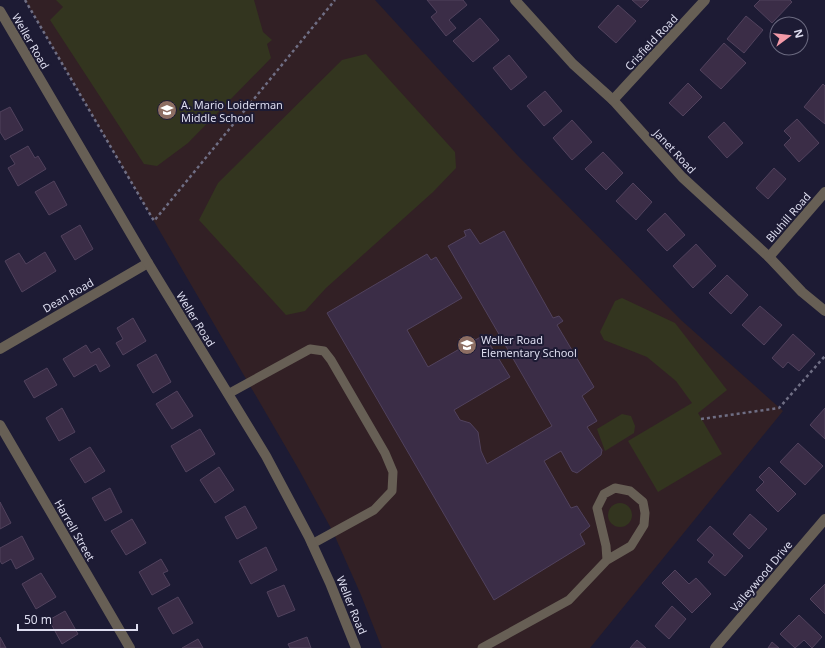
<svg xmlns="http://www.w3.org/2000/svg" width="825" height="648" font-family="'Noto Sans',sans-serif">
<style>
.education{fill:#322025}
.green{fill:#33351f}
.building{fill:#3b2d47;stroke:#51425d}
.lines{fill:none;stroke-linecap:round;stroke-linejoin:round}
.path{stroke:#6f6e84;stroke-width:2.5;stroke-dasharray:3 3;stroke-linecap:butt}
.service{stroke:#675f55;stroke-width:9}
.minor{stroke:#675f55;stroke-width:10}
.tertiary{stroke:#675f55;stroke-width:10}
.labels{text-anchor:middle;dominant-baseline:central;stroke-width:4;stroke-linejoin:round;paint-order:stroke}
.street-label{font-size:11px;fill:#ddddef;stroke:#1d1b34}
.poi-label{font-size:11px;fill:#ddddef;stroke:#1d1b34;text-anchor:start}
</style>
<rect width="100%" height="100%" fill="#1d1b34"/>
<path class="education" d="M25,0h350l143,156 163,164 102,91 -193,237h-208l-21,-53 -28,-63 -35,-64z"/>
<g class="green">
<path d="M56,0h198l9,32 9,8 -5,4 4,14 -83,85 -31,23 -13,-2 -94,-144 13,-13z"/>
<path d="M366,54l89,98 1,16 -23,24 -107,96 -21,23 -19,4 -87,-95 19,-37 124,-123z"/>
<path d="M622,298l53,25 52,67 -29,23 24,41 -64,38 -30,-51 64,-38 -16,-22 -29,-24 -43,-17 -4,-8 15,-31z"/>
<path d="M622,414l9,2 4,10 -1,7 -29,18 -8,-22z"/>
<circle cx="620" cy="515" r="12"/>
</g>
<g class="building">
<path d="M427,0h36l4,5 -18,15 7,8 -10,8 -15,-19 6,-5z"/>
<path d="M632,0h17l-8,8z"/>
<path d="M760,0h30l2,2 -20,21 -18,-17z"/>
<path d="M618,5l18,16 -20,22 -18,-16z"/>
<path d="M746,16l17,14 -19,23 -17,-14z"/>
<path d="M480,18l19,22 -26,22 -20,-21z"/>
<path d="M724,43l22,20 -25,26 -21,-19z"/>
<path d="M509,55l18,22 -16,13 -18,-22z"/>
<path d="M688,83l14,14 -19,19 -14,-13z"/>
<path d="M823,84l2,2v38l-21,-17z"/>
<path d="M545,91l17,20 -18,15 -17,-20z"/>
<path d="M10,107l13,23 -18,10 -5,-8v-20z"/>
<path d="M797,119l22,24 -20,19 -15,-17 7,-7 -7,-7z"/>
<path d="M572,120l20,22 -20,18 -19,-22z"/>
<path d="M724,122l19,21 -16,15 -19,-21z"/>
<path d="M28,146l7,12 3,-2 8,13 -28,17 -10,-18 7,-4 -5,-8z"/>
<path d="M603,152l20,21 -17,17 -21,-21z"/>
<path d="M774,168l12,11 -18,20 -12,-11z"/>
<path d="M54,181l13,24 -18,10 -14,-23z"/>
<path d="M633,183l19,19 -16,18 -20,-19z"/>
<path d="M665,213l20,22 -18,16 -20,-21z"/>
<path d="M80,225l13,24 -18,11 -14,-24z"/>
<path d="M470,229l10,15 24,-13 49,87 6,-2 4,5 -6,4 37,62 -12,9 15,25 -10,6 15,23 -1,5 -24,18 -5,-2 -11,-20 -17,10 27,47 6,-2 13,20 -10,8 5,10 -91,56 -167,-287 100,-59 4,6 5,-3 26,41 -55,32 21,37 56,-32 26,42 -56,33 6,10 10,3 8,9 3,19 6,13 65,-38 -104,-180 18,-10 -2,-5z"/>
<path d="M696,244l20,22 -23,22 -20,-22z"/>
<path d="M45,252l11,19 -34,21 -17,-31 14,-8 7,11z"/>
<path d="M727,275l21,20 -17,19 -22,-21z"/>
<path d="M760,306l22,19 -18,20 -22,-20z"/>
<path d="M133,318l13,23 -23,14 -7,-12 7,-4 -6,-11z"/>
<path d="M793,334l22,20 -16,17 -11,-9 -5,6 -11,-10z"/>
<path d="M86,345l5,8 8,-5 11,18 -10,6 -4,-8 -22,13 -11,-18z"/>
<path d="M156,354l15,28 -18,11 -16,-28z"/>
<path d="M47,368l10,17 -23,13 -10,-17z"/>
<path d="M177,391l16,25 -21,13 -16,-25z"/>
<path d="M62,408l13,24 -16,9 -13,-23z"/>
<path d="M825,408v31l-15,-14z"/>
<path d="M200,429l15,25 -29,18 -15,-26z"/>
<path d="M798,443l25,23 -18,19 -25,-23z"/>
<path d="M90,447l15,24 -20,12 -15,-24z"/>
<path d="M219,467l15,23 -19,13 -15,-23z"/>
<path d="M769,467l27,27 -18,18 -22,-22 8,-8 -5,-5z"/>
<path d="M110,488l12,24 -17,9 -13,-23z"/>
<path d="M0,502l11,21 -11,6z"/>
<path d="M245,506l12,22 -20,11 -12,-22z"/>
<path d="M750,514l17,15 -18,20 -16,-15z"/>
<path d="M132,519l14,24 -20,12 -15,-24z"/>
<path d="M710,526l33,30 -18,20 -17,-14 6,-7 -17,-15z"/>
<path d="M22,536l12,23 -18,10 -5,-10 -9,5 -2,-3v-13z"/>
<path d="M266,547l11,23 -26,14 -12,-23z"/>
<path d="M161,559l7,12 -5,2 7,12 -18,10 -13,-23z"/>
<path d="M675,570l14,14 7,-6 15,16 -19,19 -30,-30z"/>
<path d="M41,573l15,24 -20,12 -14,-25z"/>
<path d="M825,584v30l-15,-15z"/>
<path d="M284,585l11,25 -17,7 -11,-25z"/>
<path d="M178,597l15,26 -20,11 -15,-26z"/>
<path d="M672,606l14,13 -17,20 -14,-13z"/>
<path d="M65,611l13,23 -16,10 -13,-24z"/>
<path d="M799,615l23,22 -10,11 -8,-8 -9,8 -15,-14z"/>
<path d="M0,637l6,11h-6z"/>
<path d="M307,637l4,11h-21l-2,-4z"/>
<path d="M198,639l5,9h-21z"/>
<path d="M637,640l9,8h-16z"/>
<path d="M772,642l7,6h-11z"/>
</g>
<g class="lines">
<g class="path">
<path d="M25,0l129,221 181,-221"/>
<path d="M701,419l78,-11 46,-52"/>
</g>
<g class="service">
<path d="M228,394l82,-45 14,2 7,9 54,93 8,19 -1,19 -18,19 -62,34"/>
<path d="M482,648l87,-48 38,-40 24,-14 13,-21 1,-12 -2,-11 -13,-11 -15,-3 -11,6 -7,14 9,38 1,14"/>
</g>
<g class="minor">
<path d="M515,0l58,64 40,36 69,77 87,80 33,35 23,19"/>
<path d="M613,100l92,-100"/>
<path d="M769,257l56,-65"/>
<path d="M0,349l148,-86"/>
<path d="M0,425l130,223"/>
<path d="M715,648l110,-129"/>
</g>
<path class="tertiary" d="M0,11l148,252 118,193 43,81 21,46 26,65"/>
</g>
<defs>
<symbol id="school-disc" viewBox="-11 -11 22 22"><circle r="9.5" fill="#8d6e63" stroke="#1d1b34"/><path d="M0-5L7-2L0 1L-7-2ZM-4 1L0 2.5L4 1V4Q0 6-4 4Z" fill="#fff"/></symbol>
</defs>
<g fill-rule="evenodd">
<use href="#school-disc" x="156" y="99" width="22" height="22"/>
<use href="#school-disc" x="456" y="334" width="22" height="22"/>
</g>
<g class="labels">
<g class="street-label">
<text transform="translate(31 41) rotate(60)">Weller Road</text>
<text transform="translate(651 42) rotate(-47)">Crisfield Road</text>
<text transform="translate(675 151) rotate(47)">Janet Road</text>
<text transform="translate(788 217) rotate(-49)">Bluhill Road</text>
<text transform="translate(68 295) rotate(-30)">Dean Road</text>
<text transform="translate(196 319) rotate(58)">Weller Road</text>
<text transform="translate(75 530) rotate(60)">Harrell Street</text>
<text transform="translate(761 576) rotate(-50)">Valleywood Drive</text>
<text transform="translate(352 605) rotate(68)">Weller Road</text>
</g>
<g class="poi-label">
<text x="181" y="104">A. Mario Loiderman<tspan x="181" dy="13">Middle School</tspan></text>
<text x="481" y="339">Weller Road<tspan x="481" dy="13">Elementary School</tspan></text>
</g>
</g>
<g transform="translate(789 36) rotate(75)"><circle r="19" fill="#1d1b34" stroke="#6a697f"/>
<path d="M0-3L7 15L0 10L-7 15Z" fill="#f39aa8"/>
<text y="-6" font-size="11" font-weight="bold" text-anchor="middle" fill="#ddddef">N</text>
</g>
<path d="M18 624v6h119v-6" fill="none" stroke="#ddddef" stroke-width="2"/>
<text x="24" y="624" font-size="12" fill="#ddddef" stroke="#1d1b34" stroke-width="3" paint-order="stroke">50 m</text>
</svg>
